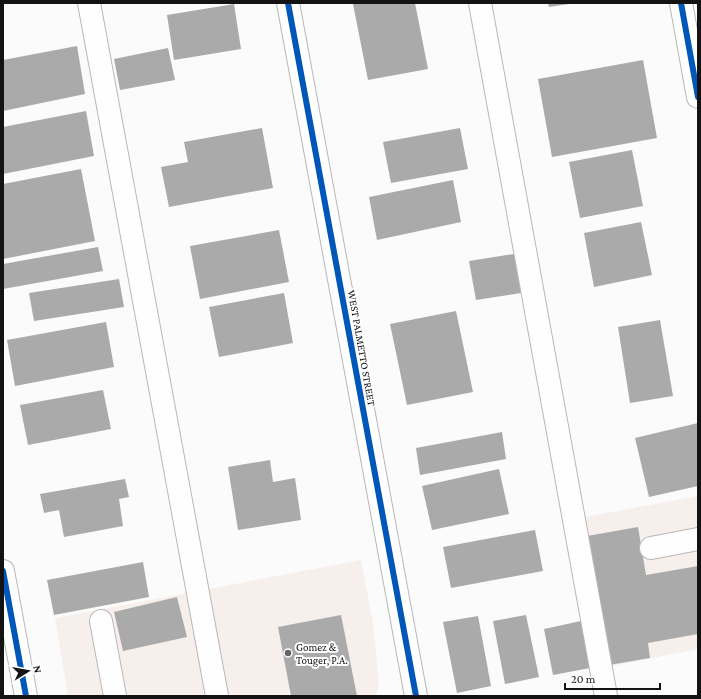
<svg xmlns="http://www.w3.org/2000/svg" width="701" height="699" font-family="'Crimson Pro',serif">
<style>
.commercial{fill:#f7efec}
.building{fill:#abaaaa}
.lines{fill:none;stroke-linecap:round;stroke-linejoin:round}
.minor-casing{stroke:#b8b8b9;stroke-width:24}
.minor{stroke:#fefeff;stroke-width:22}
.cycleway-casing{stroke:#fff;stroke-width:8}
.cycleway{stroke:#0057b8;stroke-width:6}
.poi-dot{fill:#646465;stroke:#fff;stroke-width:1.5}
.labels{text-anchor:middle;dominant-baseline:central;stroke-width:4;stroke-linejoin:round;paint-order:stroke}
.street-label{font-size:11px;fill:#131314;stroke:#fff}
.poi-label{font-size:11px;fill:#131314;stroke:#fff;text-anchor:start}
</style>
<rect width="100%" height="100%" fill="#fbfbfc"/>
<g class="commercial">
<path d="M698,496v153l-86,17 -27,-149z"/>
<path d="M361,560l12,63 6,61 -3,12h-308l-13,-78z"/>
</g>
<g class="building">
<path d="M359,3h56l13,66 -60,11 -15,-76z"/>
<path d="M548,3h21v1l-20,3z"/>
<path d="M234,4l7,45 -67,11 -7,-45z"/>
<path d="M77,46l8,48 -82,17v-51z"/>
<path d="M168,48l7,32 -55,10 -6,-31z"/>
<path d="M643,60l14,78 -105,19 -14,-78z"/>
<path d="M86,111l8,45 -91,18v-47z"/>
<path d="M262,128l11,60 -104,19 -8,-40 27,-5 -4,-20z"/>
<path d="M460,128l8,41 -77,14 -8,-41z"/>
<path d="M632,150l11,56 -63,12 -11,-56z"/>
<path d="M81,169l14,72 -92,18v-75z"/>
<path d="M453,180l8,42 -84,18 -8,-43z"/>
<path d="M641,222l11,53 -58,12 -10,-54z"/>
<path d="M279,230l10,52 -89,17 -10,-53z"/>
<path d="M98,247l5,24 -100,18v-25z"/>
<path d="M514,254l7,39 -45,7 -7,-39z"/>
<path d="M119,279l5,28 -90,14 -5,-28z"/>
<path d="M284,293l9,50 -74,14 -10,-50z"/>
<path d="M456,311l17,81 -66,13 -17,-81z"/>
<path d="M660,320l13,76 -43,7 -12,-76z"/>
<path d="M106,322l8,45 -99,19 -8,-46z"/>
<path d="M103,390l8,39 -83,16 -8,-40z"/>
<path d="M698,423v63l-49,11 -14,-59z"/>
<path d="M502,432l4,27 -86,16 -4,-27z"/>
<path d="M270,460l3,22 22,-4 6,42 -63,10 -10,-63z"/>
<path d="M499,469l10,45 -77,16 -10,-44z"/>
<path d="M125,479l4,18 -10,2 4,27 -59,11 -5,-27 -15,3 -4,-19z"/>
<path d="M638,527l8,48 52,-9v68l-50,9 2,15 -41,7 -22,-129z"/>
<path d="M535,530l8,41 -92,17 -8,-41z"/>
<path d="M143,562l6,35 -95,18 -7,-35z"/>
<path d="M177,597l10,40 -64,14 -9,-39z"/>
<path d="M341,615l16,81h-66l-13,-69z"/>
<path d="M526,615l13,62 -34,7 -12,-63z"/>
<path d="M478,616l13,70 -34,7 -14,-71z"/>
<path d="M581,621l9,47 -37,7 -9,-46z"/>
</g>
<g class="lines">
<defs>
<g id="minor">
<path d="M89,3l128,693"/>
<path d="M288,3l128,693"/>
<path d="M480,3l126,693"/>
<path d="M681,3l17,94"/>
<path d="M651,548l47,-9"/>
<path d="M3,571l23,125"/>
<path d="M101,621l14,75"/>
</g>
</defs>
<use href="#minor" class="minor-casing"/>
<use href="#minor" class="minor"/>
<defs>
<g id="cycleway">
<path d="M288,3l128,693"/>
<path d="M681,3l17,94"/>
<path d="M3,571l23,125"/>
</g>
</defs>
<use href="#cycleway" class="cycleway-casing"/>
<use href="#cycleway" class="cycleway"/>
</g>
<circle class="poi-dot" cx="288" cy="653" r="4"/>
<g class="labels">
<g class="street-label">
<text transform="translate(362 348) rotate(80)">WEST PALMETTO STREET</text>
</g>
<g class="poi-label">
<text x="296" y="647">Gomez &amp;<tspan x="296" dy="13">Touger, P.A.</tspan></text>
</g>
</g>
<rect width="701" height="699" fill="none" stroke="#131314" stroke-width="8"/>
<g transform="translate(28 671) rotate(79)" stroke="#ffffff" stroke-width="3" paint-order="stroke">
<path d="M0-3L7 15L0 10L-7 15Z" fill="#131314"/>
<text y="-6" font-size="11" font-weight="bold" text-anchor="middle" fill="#131314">N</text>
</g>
<path d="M565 683v6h95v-6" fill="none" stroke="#131314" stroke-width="2"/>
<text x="571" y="683" font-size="12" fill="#131314" stroke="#ffffff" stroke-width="3" paint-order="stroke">20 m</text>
</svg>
